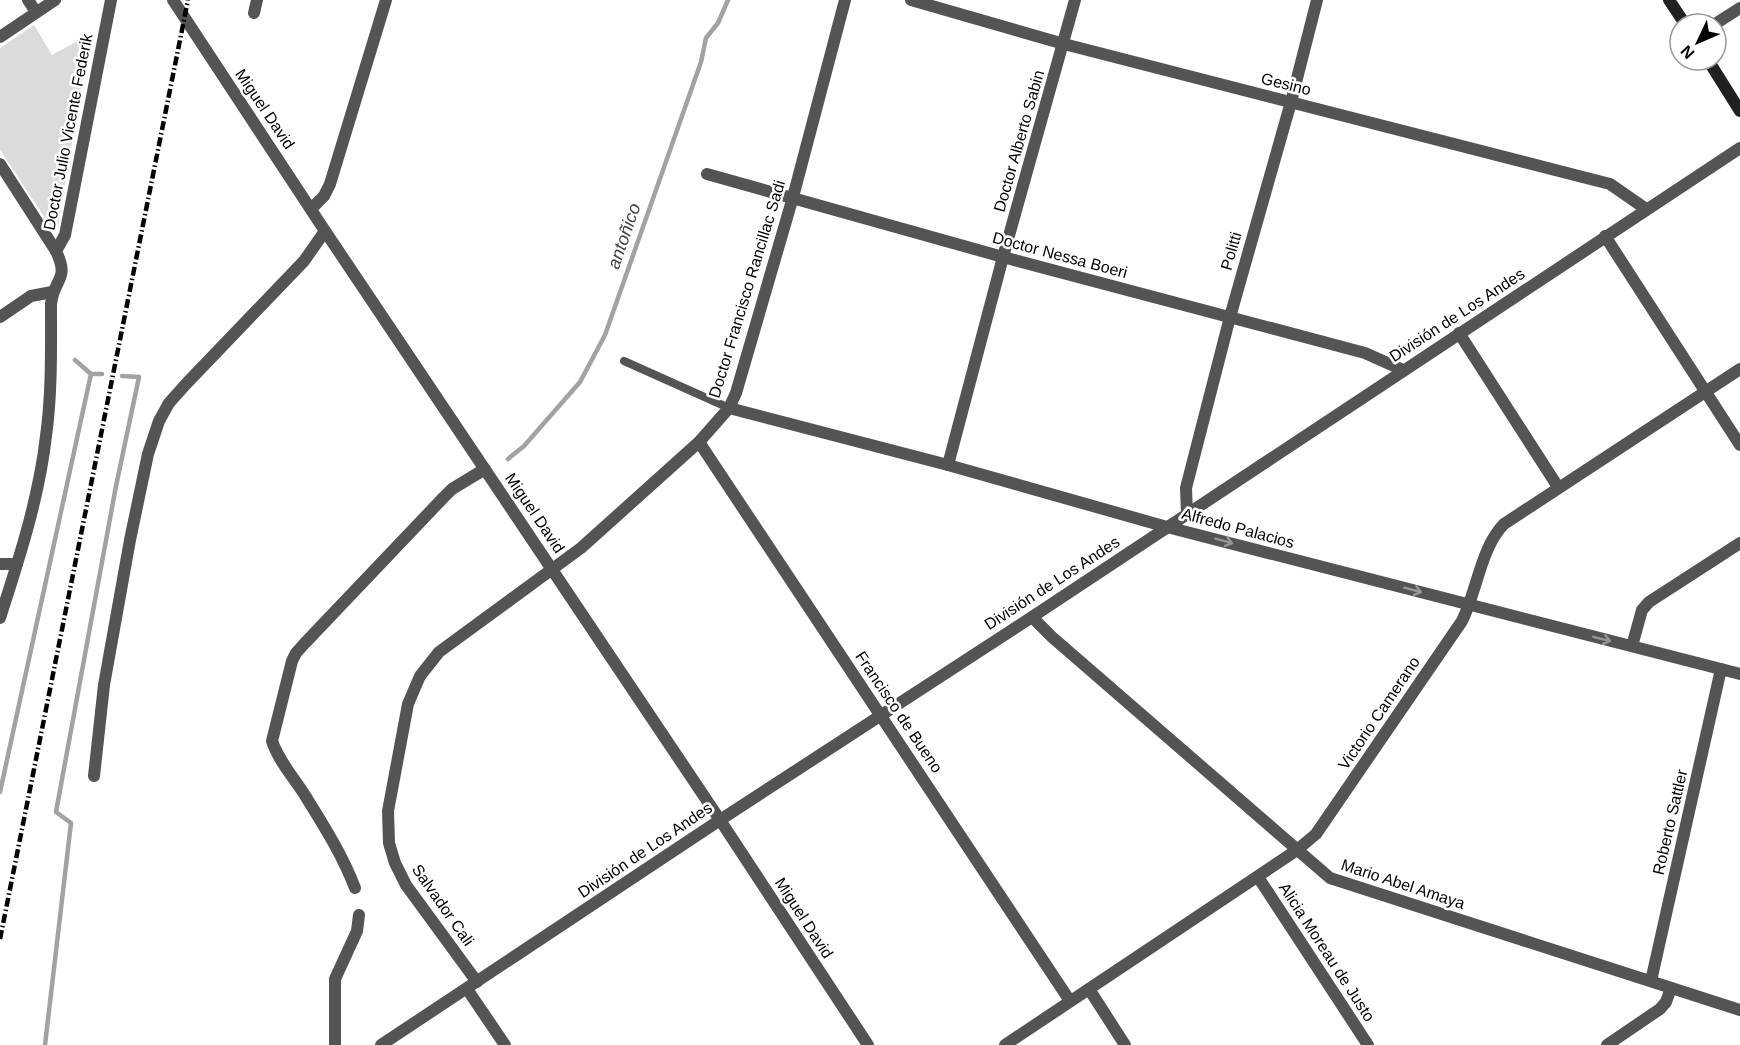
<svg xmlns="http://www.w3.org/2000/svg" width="1740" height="1045" font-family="Arial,sans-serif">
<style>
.green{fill:#dbdbdb}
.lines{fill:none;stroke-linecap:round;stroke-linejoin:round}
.stream{stroke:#a2a2a2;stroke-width:4.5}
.service{stroke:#545454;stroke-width:8}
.minor{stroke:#545454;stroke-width:12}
.tertiary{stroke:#545454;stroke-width:12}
.secondary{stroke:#212121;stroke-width:12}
.rail{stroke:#000;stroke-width:4.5;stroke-dasharray:9 3 1.5 3;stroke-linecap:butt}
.oneway{stroke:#989898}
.labels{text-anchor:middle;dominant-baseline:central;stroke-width:5;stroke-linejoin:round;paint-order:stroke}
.street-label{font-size:16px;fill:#000;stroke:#fff}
.water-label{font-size:18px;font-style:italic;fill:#434343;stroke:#fff}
</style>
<rect width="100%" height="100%" fill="#fff"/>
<path class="green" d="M34,25l18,30 38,-21 -32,193h-7l-51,-77v-102z"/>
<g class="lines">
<g class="stream">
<path d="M91,374h11"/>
<path d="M508,459l16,-13 56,-64 25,-47 96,-273 5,-24 12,-15 10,-23"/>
<path d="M0,792l91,-418 -16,-14"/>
<path d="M45,1045l26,-222 -15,-11 60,-326 23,-109 -17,-1"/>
</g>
<path class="service" d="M624,361l105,47"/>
<g class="minor">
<path d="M28,0l8,12"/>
<path d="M911,0l153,44 546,140 36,25"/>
<path d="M254,13l3,-13"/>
<path d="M1715,24l25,-16"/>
<path d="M0,37l55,-37"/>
<path d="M0,164l56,87"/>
<path d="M707,174l296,83 362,96 38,17"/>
<path d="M312,208l12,-12 6,-12 56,-184"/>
<path d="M1605,236l135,209"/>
<path d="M0,317l31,-21 21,-4"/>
<path d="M1459,333l99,154"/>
<path d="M729,408l219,57 219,62 573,147"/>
<path d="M699,442l371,559"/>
<path d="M948,465l55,-208 72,-257"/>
<path d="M1187,513l-1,-25 44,-171 61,-215 26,-102"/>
<path d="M0,564h17"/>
<path d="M1032,617l20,20 278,241 410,132"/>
<path d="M0,618c19,-59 39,-120 46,-182 6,-43 5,-88 5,-132 3,-27 19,-23 5,-53l9,-16 46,-235"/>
<path d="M1632,646l10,-36 7,-8 91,-59"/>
<path d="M94,776l10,-91 26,-145 18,-86 11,-33 10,-18 17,-19 118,-123 21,-30"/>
<path d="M1258,877l110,168"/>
<path d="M355,888c-12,-32 -31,-62 -49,-91 -11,-18 -27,-35 -34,-56l20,-80 4,-8 9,-10 138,-145 9,-9 33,-20"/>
<path d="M1651,981l70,-312"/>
<path d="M477,982l-71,-97 -11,-22 -6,-20 -1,-32 20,-107 12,-28 19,-24 142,-104 118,-106 30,-34 7,-15 57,-196 52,-197"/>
<path d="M467,989l38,56"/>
<path d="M1089,989l36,56"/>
<path d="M335,1045v-66l22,-48 2,-16"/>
<path d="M1005,1045l292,-195 19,-16 146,-213c15,-30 19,-74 42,-97l236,-155"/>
<path d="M1607,1045l53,-36 6,-7 5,-14"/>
</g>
<g class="tertiary">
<path d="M173,0l152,231 395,589 148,225"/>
<path d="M381,1045l339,-225 312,-203 708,-469"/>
</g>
<g class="secondary">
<path d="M1669,0l16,24"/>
<path d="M1708,60l32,51"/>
</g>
<path class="rail" d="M0,939l188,-939"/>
</g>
<defs><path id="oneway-shaft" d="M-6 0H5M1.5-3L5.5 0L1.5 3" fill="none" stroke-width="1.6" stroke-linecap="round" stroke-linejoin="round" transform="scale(1.5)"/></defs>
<g class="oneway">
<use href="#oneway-shaft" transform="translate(1224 541) rotate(15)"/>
<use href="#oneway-shaft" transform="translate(1413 590) rotate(15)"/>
<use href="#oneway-shaft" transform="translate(1602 639) rotate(14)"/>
</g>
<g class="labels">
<g class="street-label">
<text transform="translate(1286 84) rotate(14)">Gesino</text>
<text transform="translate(265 109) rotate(56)">Miguel David</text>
<text transform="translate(68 132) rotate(-79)">Doctor Julio Vicente Federik</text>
<text transform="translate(1019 141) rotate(-74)">Doctor Alberto Sabin</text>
<text transform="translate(1231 251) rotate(-74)">Politti</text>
<text transform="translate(1060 255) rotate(15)">Doctor Nessa Boeri</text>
<text transform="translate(747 289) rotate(-73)">Doctor Francisco Rancillac Sadi</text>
<text transform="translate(1457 315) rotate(-33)">División de Los Andes</text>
<text transform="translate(535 513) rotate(56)">Miguel David</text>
<text transform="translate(1238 528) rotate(15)">Alfredo Palacios</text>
<text transform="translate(1052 583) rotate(-33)">División de Los Andes</text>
<text transform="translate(899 712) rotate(56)">Francisco de Bueno</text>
<text transform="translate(1379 713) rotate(-56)">Victorio Camerano</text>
<text transform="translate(1670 822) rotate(-77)">Roberto Sattler</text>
<text transform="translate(645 850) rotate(-34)">División de Los Andes</text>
<text transform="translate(1403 884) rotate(18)">Mario Abel Amaya</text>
<text transform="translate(443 905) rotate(55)">Salvador Cali</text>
<text transform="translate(804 918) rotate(57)">Miguel David</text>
<text transform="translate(1327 952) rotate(57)">Alicia Moreau de Justo</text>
</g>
<g class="water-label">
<text transform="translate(624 236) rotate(-71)">antoñico</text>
</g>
</g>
<g transform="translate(1698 42) rotate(226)"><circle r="28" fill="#ffffff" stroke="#999999" stroke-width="1.5"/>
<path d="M0-4.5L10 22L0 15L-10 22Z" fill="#000000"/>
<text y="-9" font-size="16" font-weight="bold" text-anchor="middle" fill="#000000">N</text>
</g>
</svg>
